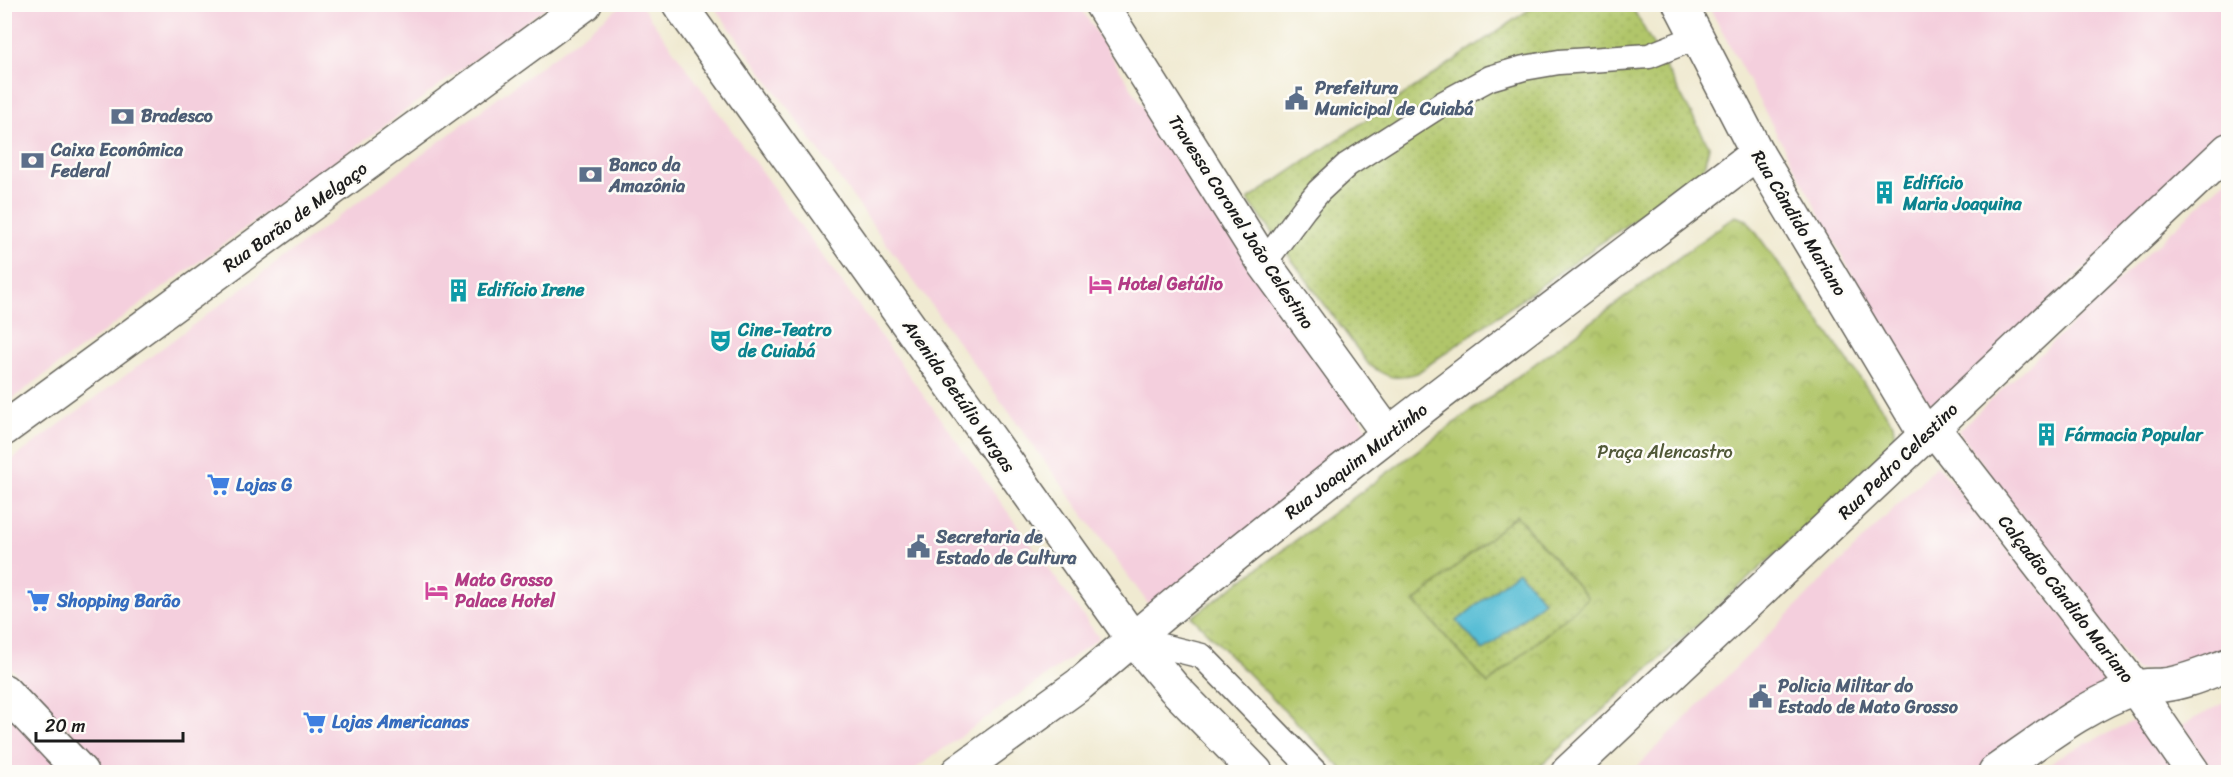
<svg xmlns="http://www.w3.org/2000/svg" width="2233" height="777" font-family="Sriracha,sans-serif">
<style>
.built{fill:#f4cfdd}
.park{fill:url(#park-crowns);stroke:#667143;stroke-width:1.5;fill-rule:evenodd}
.garden{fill:url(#garden-dots);stroke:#667143;stroke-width:1.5}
.water{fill:#58bed5;stroke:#3a6d78;stroke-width:1.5}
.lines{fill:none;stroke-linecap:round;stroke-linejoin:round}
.service-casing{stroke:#66645b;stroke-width:27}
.pedestrian-casing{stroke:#66645b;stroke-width:36}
.minor-casing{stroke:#66645b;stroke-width:36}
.tertiary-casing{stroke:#66645b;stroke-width:36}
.primary-casing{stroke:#66645b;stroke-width:36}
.service{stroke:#fff;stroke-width:24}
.pedestrian{stroke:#fff;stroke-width:33}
.minor{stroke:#fff;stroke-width:33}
.tertiary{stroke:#fff;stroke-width:33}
.primary{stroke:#fff;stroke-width:33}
.labels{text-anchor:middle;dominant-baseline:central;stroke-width:5;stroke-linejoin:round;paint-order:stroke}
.service-label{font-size:18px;font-weight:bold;fill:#4e5e75;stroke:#fdfcf7;text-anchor:start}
.culture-label{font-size:18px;font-weight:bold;fill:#0d838f;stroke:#fdfcf7;text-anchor:start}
.street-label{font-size:18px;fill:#1c1c1c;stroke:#fdfcf7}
.hotel-label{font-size:18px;font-weight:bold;fill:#b23c85;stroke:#fdfcf7;text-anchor:start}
.park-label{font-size:18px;fill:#505837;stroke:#fdfcf7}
.shop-label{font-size:18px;font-weight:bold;fill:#366cbe;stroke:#fdfcf7;text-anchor:start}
</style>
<defs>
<pattern id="park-crowns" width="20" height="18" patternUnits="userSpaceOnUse" patternTransform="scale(1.5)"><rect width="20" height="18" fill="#b1c66a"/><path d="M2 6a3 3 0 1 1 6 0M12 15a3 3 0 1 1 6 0" fill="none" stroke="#98aa5b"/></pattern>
<pattern id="garden-dots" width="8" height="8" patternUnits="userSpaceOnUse" patternTransform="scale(1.5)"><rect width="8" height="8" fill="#b1c66a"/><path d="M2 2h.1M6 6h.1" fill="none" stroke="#98aa5b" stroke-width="1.8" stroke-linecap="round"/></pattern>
</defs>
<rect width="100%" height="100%" fill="#fdfcf7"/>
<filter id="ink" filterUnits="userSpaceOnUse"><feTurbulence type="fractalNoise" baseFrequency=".0167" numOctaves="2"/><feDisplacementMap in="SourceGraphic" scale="12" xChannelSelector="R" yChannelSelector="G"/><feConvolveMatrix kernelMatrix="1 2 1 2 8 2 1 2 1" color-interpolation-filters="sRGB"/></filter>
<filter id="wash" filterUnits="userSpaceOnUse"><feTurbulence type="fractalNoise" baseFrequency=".008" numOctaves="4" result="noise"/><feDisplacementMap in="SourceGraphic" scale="24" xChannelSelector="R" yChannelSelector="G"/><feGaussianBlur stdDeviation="1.35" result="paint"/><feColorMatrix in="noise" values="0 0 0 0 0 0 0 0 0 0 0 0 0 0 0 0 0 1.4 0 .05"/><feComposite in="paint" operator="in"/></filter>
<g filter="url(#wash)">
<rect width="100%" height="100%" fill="#f0ead1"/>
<g class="built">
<path d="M5,4h544v1l-544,399z"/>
<path d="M624,4l17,1 458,633 -188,134h-803l-103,-110v-197z"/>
<path d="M713,5h366l93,147 198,280 -218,177z"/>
<path d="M1708,5h520v127l-300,285z"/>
<path d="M2228,178v484l-19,7 -73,1 -178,-239z"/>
<path d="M1937,465l183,219 -128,88h-360z"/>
<path d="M5,697l70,75h-70z"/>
<path d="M2228,701v71h-14l-32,-47z"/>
<path d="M2146,715l39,57h-146l19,-15z"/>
</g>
<path class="park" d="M1735,216l12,4 146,204 3,21 -362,327h-189l-153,-155zM1516,516l71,82 -99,86 -73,-82z"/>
<g class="garden">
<path d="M1536,5h95l78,141 -6,25 -286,202c-24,7 -27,6 -48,-8l-121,-165z"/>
<path d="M1516,515l72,83 -100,86 -73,-82z"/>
</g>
<path class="water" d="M1518,571l26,30 -61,50 -26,-30z"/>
</g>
<g filter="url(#ink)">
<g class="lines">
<defs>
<g id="service">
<path d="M1264,263l40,-54 15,-18 28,-26 95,-61 48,-26 34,-10 35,-6 90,-6 48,-19"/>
<path d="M1133,639l69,17 113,116"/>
</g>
<g id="pedestrian">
<path d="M1934,429l201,259 58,84"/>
<path d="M1995,772c44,-30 89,-67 141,-84 9,-4 17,-2 27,-3 22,-2 45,-13 65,-20"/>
</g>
<g id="minor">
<path d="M1101,4l163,259 124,171"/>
<path d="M1680,4l77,149 169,283"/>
<path d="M1133,639c202,-169 414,-326 624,-486"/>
<path d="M4,691l77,81"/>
<path d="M1568,772l660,-622"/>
</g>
<g id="tertiary">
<path d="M4,429l581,-425"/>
<path d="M958,772l122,-88 53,-45"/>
</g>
<path id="primary" d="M679,4l454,635 41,49 82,84"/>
</defs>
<use href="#service" class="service-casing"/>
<use href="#pedestrian" class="pedestrian-casing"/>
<use href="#minor" class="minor-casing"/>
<use href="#tertiary" class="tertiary-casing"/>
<use href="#primary" class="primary-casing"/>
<use href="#service" class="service"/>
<use href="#pedestrian" class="pedestrian"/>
<use href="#minor" class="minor"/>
<use href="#tertiary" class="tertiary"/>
<use href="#primary" class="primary"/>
</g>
</g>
<defs>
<symbol id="civic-bare" viewBox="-9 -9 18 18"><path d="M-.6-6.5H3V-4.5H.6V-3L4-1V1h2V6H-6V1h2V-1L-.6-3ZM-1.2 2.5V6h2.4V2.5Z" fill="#5c6f8a" stroke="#fdfcf7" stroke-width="2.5" paint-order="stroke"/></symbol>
<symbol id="bank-bare" viewBox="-9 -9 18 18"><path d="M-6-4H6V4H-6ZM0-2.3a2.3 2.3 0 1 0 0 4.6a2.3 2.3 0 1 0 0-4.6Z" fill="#5c6f8a" stroke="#fdfcf7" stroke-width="2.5" paint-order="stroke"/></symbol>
<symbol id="building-bare" viewBox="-9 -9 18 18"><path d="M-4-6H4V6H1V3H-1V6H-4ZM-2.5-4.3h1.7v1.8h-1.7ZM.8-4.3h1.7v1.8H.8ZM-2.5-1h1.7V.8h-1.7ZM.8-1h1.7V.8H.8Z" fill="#0f9aa8" stroke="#fdfcf7" stroke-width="2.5" paint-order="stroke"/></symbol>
<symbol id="hotel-bare" viewBox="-9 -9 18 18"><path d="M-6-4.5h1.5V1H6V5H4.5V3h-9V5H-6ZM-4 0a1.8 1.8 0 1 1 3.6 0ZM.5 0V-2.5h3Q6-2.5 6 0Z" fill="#d1479c" stroke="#fdfcf7" stroke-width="2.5" paint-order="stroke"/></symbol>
<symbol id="theatre-bare" viewBox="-9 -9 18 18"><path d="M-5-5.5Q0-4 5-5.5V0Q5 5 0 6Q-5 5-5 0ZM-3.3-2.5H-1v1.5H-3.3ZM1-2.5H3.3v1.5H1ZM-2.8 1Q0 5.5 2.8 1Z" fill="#0f9aa8" stroke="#fdfcf7" stroke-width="2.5" paint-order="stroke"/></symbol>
<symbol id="supermarket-bare" viewBox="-9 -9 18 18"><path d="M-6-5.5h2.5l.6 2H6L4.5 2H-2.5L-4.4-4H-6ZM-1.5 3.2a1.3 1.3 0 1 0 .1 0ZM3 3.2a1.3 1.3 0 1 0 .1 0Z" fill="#3f7fe0" stroke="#fdfcf7" stroke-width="2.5" paint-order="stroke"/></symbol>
</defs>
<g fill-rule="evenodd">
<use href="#civic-bare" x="1280" y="82" width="33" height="33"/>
<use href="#bank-bare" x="106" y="100" width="33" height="33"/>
<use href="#bank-bare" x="16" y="144" width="33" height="33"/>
<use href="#bank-bare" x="574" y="158" width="33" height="33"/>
<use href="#building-bare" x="1868" y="176" width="33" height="33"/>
<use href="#hotel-bare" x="1084" y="268" width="33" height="33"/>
<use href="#building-bare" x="442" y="274" width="33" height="33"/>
<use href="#theatre-bare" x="704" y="324" width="33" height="33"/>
<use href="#building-bare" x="2030" y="418" width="33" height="33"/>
<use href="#supermarket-bare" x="202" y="468" width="33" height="33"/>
<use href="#civic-bare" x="902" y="530" width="33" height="33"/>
<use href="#hotel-bare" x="420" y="574" width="33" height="33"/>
<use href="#supermarket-bare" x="22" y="584" width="33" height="33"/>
<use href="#civic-bare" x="1744" y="680" width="33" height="33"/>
<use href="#supermarket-bare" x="298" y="706" width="33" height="33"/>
</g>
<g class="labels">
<g class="service-label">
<text x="1315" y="88">Prefeitura<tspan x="1315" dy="21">Municipal de Cuiabá</tspan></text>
<text x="141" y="116">Bradesco</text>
<text x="51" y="150">Caixa Econômica<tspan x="51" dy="21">Federal</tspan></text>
<text x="609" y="165">Banco da<tspan x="609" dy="21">Amazônia</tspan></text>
<text x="936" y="537">Secretaria de<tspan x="936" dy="21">Estado de Cultura</tspan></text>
<text x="1778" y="686">Policia Militar do<tspan x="1778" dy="21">Estado de Mato Grosso</tspan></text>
</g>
<g class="culture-label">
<text x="1903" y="183">Edifício<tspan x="1903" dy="21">Maria Joaquina</tspan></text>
<text x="477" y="290">Edifício Irene</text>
<text x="738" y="330">Cine-Teatro<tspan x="738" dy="21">de Cuiabá</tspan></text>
<text x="2065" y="435">Fármacia Popular</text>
</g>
<g class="street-label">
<text transform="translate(295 217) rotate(-36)">Rua Barão de Melgaço</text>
<text transform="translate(1241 222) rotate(57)">Travessa Coronel João Celestino</text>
<text transform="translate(1799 223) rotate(59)">Rua Cândido Mariano</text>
<text transform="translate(959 396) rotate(55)">Avenida Getúlio Vargas</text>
<text transform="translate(1356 461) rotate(-38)">Rua Joaquim Murtinho</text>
<text transform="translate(1898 461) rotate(-44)">Rua Pedro Celestino</text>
<text transform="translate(2066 599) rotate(52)">Calçadão Cândido Mariano</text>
</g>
<g class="hotel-label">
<text x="1118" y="284">Hotel Getúlio</text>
<text x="455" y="580">Mato Grosso<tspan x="455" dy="21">Palace Hotel</tspan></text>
</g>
<g class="park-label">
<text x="1665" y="452">Praça Alencastro</text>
</g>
<g class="shop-label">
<text x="236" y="485">Lojas G</text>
<text x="57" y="601">Shopping Barão</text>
<text x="332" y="722">Lojas Americanas</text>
</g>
</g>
<rect width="2233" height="777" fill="none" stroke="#fdfcf7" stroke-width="24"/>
<path d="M36 732v9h147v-9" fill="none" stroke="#1c1c1c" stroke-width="3"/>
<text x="45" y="732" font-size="18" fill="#1c1c1c" stroke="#fdfcf7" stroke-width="4.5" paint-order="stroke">20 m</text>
</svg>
